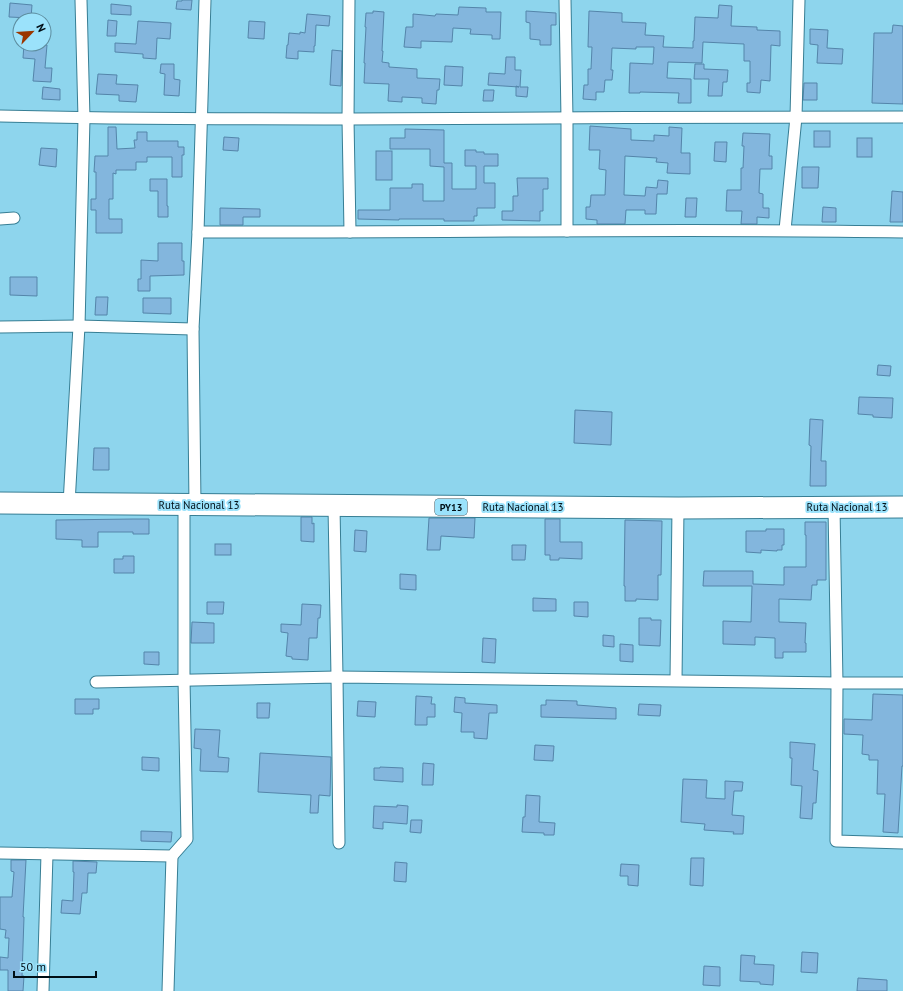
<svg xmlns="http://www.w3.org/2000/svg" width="903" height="991" font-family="'PT Sans',sans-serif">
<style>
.building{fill:#83b6dd;stroke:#5485aa}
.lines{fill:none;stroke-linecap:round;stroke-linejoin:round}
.street-casing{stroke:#377e94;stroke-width:13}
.highway-casing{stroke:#377e94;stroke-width:23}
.street{stroke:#fff;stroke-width:11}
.highway{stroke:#fff;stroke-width:21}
.labels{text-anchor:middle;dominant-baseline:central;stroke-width:4;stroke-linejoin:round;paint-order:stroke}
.shield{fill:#9be2fb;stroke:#2e4e5a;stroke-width:1}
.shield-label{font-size:10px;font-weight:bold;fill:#000e15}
.street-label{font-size:11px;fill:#000e15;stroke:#9be2fb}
</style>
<rect width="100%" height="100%" fill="#8ed5ed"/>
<g class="building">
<path d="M182,0h10l-1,10 -15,-1 1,-8h5z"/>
<path d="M10,3l22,2 -1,13 -22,-1z"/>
<path d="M111,4l20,2v9l-20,-1z"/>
<path d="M719,5l13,1 -1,20 26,1v3l23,1v15l-9,-1 -1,36 -9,-1 -1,13 -13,-1v-9h3v-22h-6v-17l-41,-2 -1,21 -34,-1 -1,16 24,1v24h-13l1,-10 -39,-1v1h-11l1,-30 23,1 1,-17h-18v2l-24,-1 -1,22h2l-1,10h-7l-1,12h-8v8l-13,-1 1,-14h4v-16h3l1,-22h-4l1,-36 33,2v9l24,1 -1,12 19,1 -1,11 30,1v-7h1l1,-24 23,1z"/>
<path d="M459,7l27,1v4h15l-1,27h-8v-4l-22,-1 1,-5 -18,-1 -1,14 -31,-1v7l-17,-1 2,-20h7v-13l22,2 1,-2 22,1z"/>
<path d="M373,11l11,1 -2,39h1l-1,11 7,1v4l28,2v9l23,1 -1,11h-2l-1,14 -14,-1v-5l-20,-1v5l-14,-1 1,-17 -25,-1 1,-20h-1l2,-36h-1l1,-14h7z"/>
<path d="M526,11l30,2v12h-5v20h-11v-5l-10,-1v-16l-4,-1z"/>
<path d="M307,14l23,2 -1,10 -13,-1 -1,21h-1v6l-16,-1v8l-12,-1 1,-13h1l1,-12 11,1v-2l5,1z"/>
<path d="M108,20l9,1 -1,15h-9z"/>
<path d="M138,21l33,2 -1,16 -13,-1 -1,21 -13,-1v-4l-28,-2v-9l21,1z"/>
<path d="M249,21l16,1 -1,17 -16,-1z"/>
<path d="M893,25l10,1v78l-31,-1 2,-70h18z"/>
<path d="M810,29l18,1 -1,18 16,1 -1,15 -25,-1 1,-18 -8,-1z"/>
<path d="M24,44l23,1 -2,23h7l-1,14 -18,-1 2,-22 -12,-1z"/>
<path d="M332,50l10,1 -1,35 -11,-1z"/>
<path d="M506,57h9v13h6l-1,17h8l-1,10 -11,-1v-10l3,1 -31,-2 1,-12 16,1z"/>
<path d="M161,64h13v15l6,1 -1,16 -15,-1 1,-21 -5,-1z"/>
<path d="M695,64h9v5l24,1 -1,12h-4l-1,14h-14l1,-17h-15z"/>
<path d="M445,66l18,1 -1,19 -18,-1z"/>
<path d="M98,74l19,1 -1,9 22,1 -2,17 -17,-1v-6l-23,-1z"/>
<path d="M804,83h13v17h-14z"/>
<path d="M43,87l17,2v11l-18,-1z"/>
<path d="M484,90h10l-1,11h-10z"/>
<path d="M590,126l41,3v11l23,1v-6l15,1v-9l13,1 -1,25h9v21l-23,-1 1,-10 -12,-1 1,-4 -32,-2 -1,39 21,1 1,-9 11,1 1,-8 10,1 -1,13h-10l-1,20h-11v-4h-19l-1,14h-28v-4l-11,-1v-12h4l1,-12h14l1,-25 -7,-1 1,-19h-11z"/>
<path d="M108,127h8l1,22 18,-1 -1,-8h3v-8h10v9h31v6h6v8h-2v22h-10v-20h-25v5h-11v8h-20v4l-3,-1v26h-4v20h13v14h-26v-23h-5v-11h5v-27h-2l1,-16h13z"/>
<path d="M405,129l39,1v33h8v26h24v-23h-11v-16h11v2h8v2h14v12h-14v17h11v25h-18v8h-3v5h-30v-2h-45v1l-41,-1v-9h32v-22h22v-4h11v17h21v-34l-14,-1v-17h-40v-11h15z"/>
<rect x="814" y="131" width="16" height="16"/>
<path d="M743,133l27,1 -1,22h3v13h-12l-1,24 4,1v14h6v10l-12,-1v7h-16l1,-13h-16l1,-21h14v-22h2l1,-22h-2z"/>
<path d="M224,137l15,1 -1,13 -15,-1z"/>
<rect x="857" y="138" width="15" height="19"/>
<path d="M715,142h12l-1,20 -12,-1z"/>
<path d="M41,148l16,1 -1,18 -17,-2z"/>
<rect x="376" y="151" width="16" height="29"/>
<path d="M802,167h17l-1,21h-16z"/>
<path d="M517,178h31v11h-5v22h-3v10l-38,-1v-9h11v-15h5z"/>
<path d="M150,179h17v27h1v11h-10v-26h-8z"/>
<path d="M892,191l11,1v30h-13z"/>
<path d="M686,198h11l-1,19h-11z"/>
<path d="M823,207l13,1v14h-14z"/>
<path d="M220,208l40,1v8h-17v8h-23z"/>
<path d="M158,243h24v18h2v14l-34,1v15h-12v-12h3v-19l17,1z"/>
<path d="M10,277h27v19l-27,-1z"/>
<path d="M96,297h12l-1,18h-12z"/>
<path d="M143,298h28v16l-28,-1z"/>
<path d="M878,365l13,1 -1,10 -13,-1z"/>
<path d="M859,397l34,1 -1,20 -19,-1v-2l-15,-1z"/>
<path d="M575,410l37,2 -1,33 -37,-2z"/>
<path d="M810,419l13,1 -2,41h5v25h-16l1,-40 -2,-1z"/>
<path d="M94,448h15v22h-16z"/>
<path d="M301,517h11v7l2,-1v19l-13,-1z"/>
<path d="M429,518h46l-1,20 -33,-2 -1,14h-13z"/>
<path d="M133,519h16v15h-16v-2h-35v15h-16v-7l-26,-1v-19z"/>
<path d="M545,519h15v23h22v17l-23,-1v2h-9v-5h-5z"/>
<path d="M625,520l37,1 -1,54h-3v25l-22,-1v2h-11v-15h-1z"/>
<path d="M805,522h21v58h-9v5h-5l-1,15 -32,-1v23l27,1 -1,20h1v9h-23v6h-8v-20l-20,-1v8l-32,-1v-23l28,1 1,-36h-49l1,-15h49v13l31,1v-18h22v-32h-1z"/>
<path d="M766,529h18v16h-2v5h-5v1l-16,-1v3l-15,-1v-21h20z"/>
<path d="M355,530l12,1 -1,21 -12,-1z"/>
<rect x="215" y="544" width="16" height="11"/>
<path d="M512,545h14l-1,15h-13z"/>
<path d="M123,556h11v17h-20v-14h9z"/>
<path d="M400,574l16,1v15l-16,-1z"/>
<path d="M533,598l23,1v12h-23z"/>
<path d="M207,602h17l-1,12h-16z"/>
<path d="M574,602h14v15l-14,-1z"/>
<path d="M302,604l19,1 -1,13h-2l-1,20h-8l-1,22 -16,-1v-2l-6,-1 2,-23 -7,-1v-8l20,1z"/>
<path d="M639,618h12v2h10l-1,26 -21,-1z"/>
<path d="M192,622l22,1v20h-23z"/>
<path d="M603,635l11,1v11l-11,-1z"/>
<path d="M483,638l13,1 -1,24 -13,-1z"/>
<path d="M620,644l13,1v17l-13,-1z"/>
<path d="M144,652h15v13l-15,-1z"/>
<path d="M873,694l30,1v71h-1l-4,67 -15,-1 2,-38h-8l1,-34h-9v-5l-7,-1 1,-19 -19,-1v-15l28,1z"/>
<path d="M416,696l16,1 -1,7h4v13h-8v8h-12z"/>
<path d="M455,697l10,1v5l32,2v8h-8l-2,26 -13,-1v-6h-13l1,-19 -8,-1z"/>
<path d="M75,699h24v10h-6v5h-18z"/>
<path d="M546,700l31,1v4l39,3v11l-75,-2v-12h5z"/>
<path d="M358,701l18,1 -1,15 -18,-1z"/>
<path d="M257,703h13l-1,15h-12z"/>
<path d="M639,704l22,1 -1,11 -22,-1z"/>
<path d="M195,729l25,1 -2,27 11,1 -1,14 -28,-1 1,-22 -7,-1z"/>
<path d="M790,742l25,2 -2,26 5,1 -2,32h-3l-1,16 -12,-1 2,-32 -11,-1 1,-27h-2z"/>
<path d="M535,745l19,1 -1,15 -19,-1z"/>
<path d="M260,753l71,4 -1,39 -11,-1 -1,18h-8l1,-18 -53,-3z"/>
<path d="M142,757l17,1v13l-17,-1z"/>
<path d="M423,763l11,1 -1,21h-11z"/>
<path d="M380,767l23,1v14l-29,-2v-12h6z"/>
<path d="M683,779l24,1 -1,18 19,1v-18l18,1 -1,9h-8l-2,24 12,1 -1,18h-10l1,-2 -30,-2 1,-6 -24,-2z"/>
<path d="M526,795l14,1 -1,26 16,1 -1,12h-10v-2l-22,-1 1,-15h2z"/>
<path d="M397,805l11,1 -1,18 -24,-2v7l-10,-1 1,-22 23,1z"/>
<path d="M411,820h11l-1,13 -11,-1z"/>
<path d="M141,831l31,1 -1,10 -30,-1z"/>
<path d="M691,858h13l-1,28 -13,-1z"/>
<path d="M11,860h15l-3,57h1l-2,59h2l-1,15h-15v-21h-8v-13l8,1 1,-20h-4l1,-8 -6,-1v-32h12l2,-25 -3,-1z"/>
<path d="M73,861l24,1 -1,11h-8l-1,20h-5l-2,21 -19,-1 1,-13 11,1 1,-29h-1z"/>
<path d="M395,862l12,1 -1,19 -12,-1z"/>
<path d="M621,864l18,1 -1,21 -10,-1v-9h-8z"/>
<path d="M802,952l16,1 -1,20 -16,-1z"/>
<path d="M741,955l14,1 -1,8 20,1 -1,20 -13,-1v-2l-20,-1z"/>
<path d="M704,966l16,1v19l-17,-1z"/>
<path d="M858,978l29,2v11h-30z"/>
</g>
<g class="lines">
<defs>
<g id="street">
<path d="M349,0l-1,119 2,113"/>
<path d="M565,0l2,119v112"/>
<path d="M0,116c116,3 233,3 349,3 185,-1 369,-2 554,-2"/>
<path d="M0,219l14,-1"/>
<path d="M785,230l11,-113 3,-117"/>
<path d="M198,232l7,-232"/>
<path d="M0,327l79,-1 114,3"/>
<path d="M69,504l10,-178 5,-208 -3,-118"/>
<path d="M195,505l-2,-176 5,-97c235,1 470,-4 705,0"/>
<path d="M334,506l3,171 2,166"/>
<path d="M834,507l3,176 -1,158 67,2"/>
<path d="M676,680l2,-172"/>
<path d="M96,682l241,-5 500,6h66"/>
<path d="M0,853l172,3 15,-17 -3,-160v-174"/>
<path d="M43,991l4,-137"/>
<path d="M168,991l4,-135"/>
</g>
<path id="highway" d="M0,503l678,5 225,-1"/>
</defs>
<use href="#street" class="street-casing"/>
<use href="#highway" class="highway-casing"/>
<use href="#street" class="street"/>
<use href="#highway" class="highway"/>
</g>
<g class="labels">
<rect class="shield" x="435" y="499" width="32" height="16" rx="3"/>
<g class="shield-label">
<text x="451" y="507">PY13</text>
</g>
<g class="street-label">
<text x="199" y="505">Ruta Nacional 13</text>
<text x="523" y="507">Ruta Nacional 13</text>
<text x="847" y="507">Ruta Nacional 13</text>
</g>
</g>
<g transform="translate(32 32) rotate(65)"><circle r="19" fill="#9be2fb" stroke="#5d8d9f"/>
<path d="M0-3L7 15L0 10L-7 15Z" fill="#9a3600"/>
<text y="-6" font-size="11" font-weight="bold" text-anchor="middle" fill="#000e15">N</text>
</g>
<path d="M14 971v6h82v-6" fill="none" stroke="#000e15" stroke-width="2"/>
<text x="20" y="971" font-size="12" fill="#000e15" stroke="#9be2fb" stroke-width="3" paint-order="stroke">50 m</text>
</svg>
